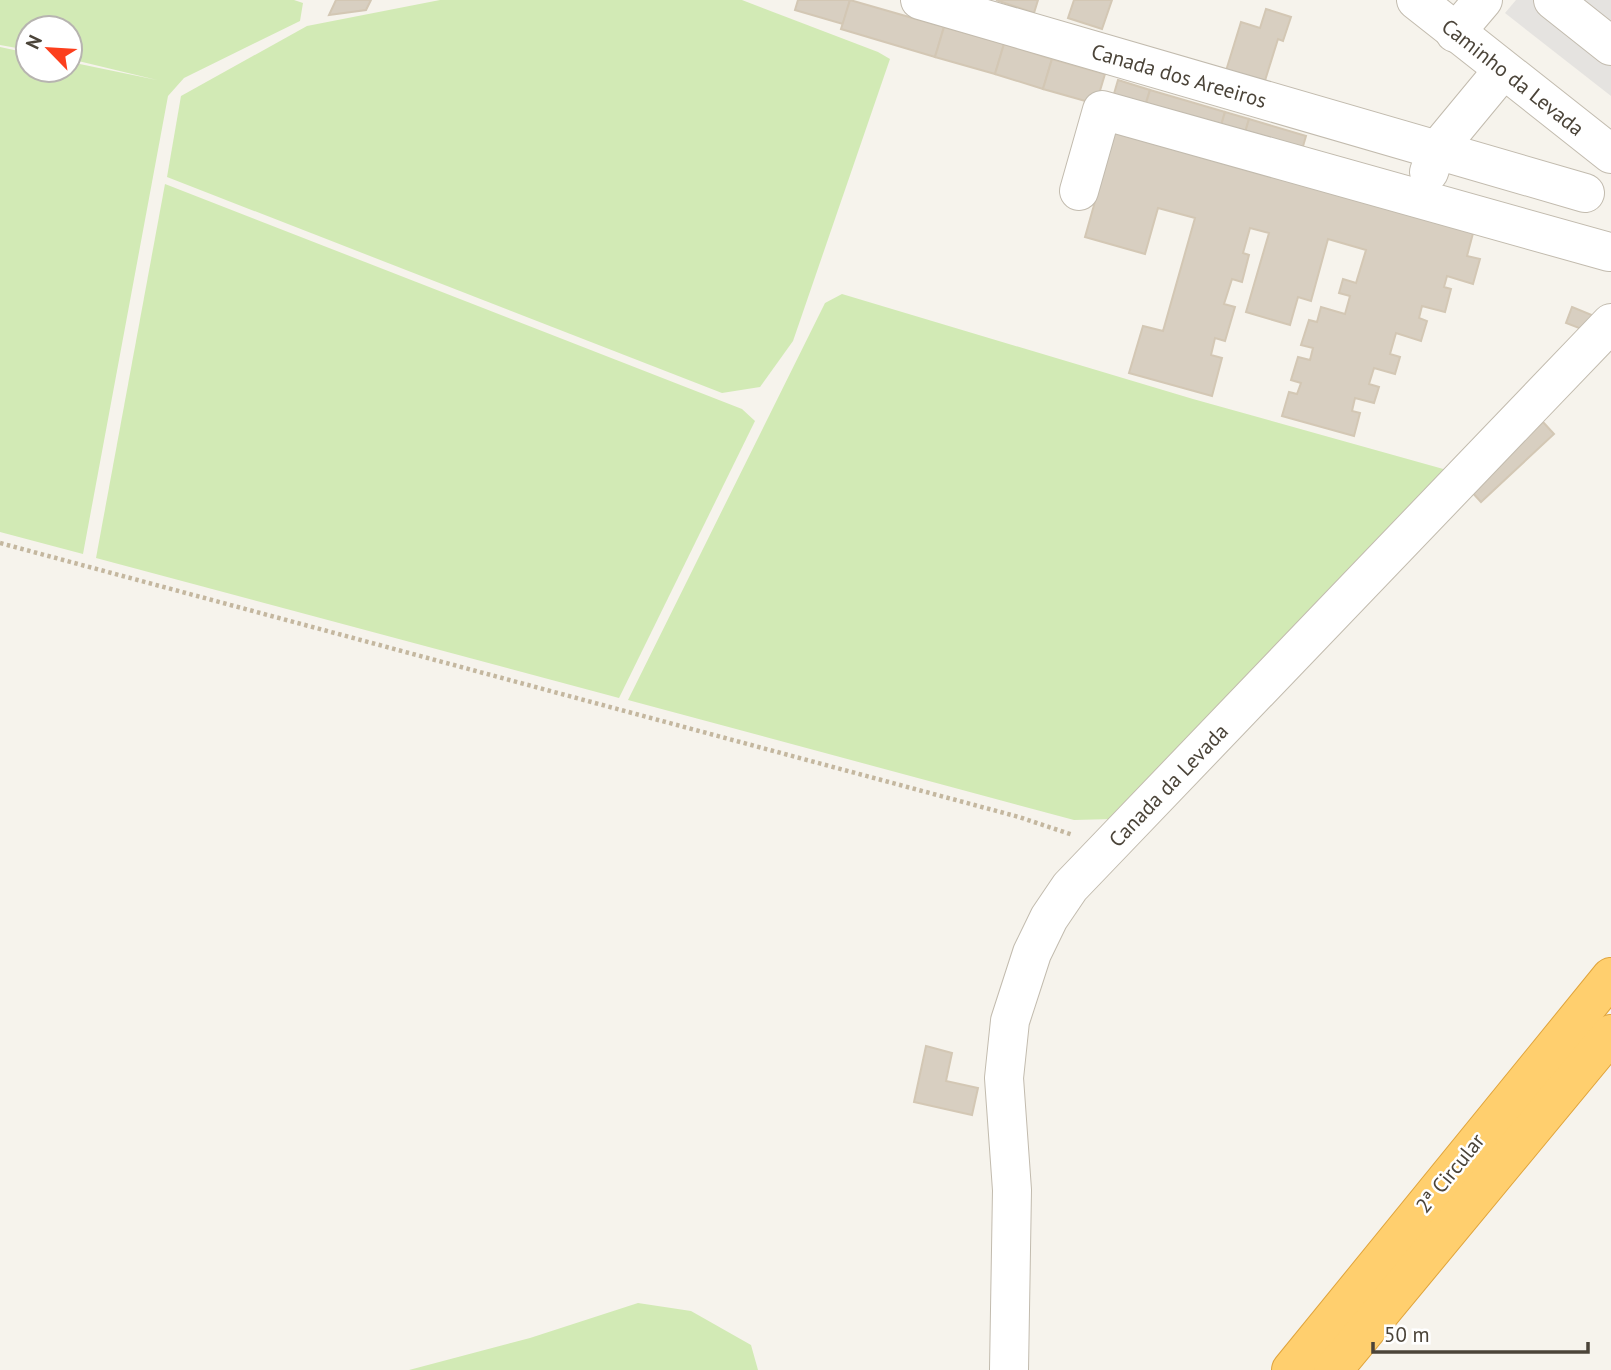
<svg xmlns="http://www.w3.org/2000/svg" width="1611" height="1370" font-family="'PT Sans',sans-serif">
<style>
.green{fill:#d2eab5}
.parking{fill:#e5e3e0}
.building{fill:#d8cfc1;stroke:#d3c7b4;stroke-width:2}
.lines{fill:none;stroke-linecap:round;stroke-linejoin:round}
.minor-casing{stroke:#c2bbae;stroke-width:40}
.highway-casing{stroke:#e0a43c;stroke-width:40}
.path{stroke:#c4b79f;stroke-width:4.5;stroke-dasharray:3.5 3.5;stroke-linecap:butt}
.minor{stroke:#fff;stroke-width:38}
.highway{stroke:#ffcf6e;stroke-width:38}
.labels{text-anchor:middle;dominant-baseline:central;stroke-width:5;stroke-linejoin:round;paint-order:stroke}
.street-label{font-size:21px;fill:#4b4439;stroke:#fff}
</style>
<rect width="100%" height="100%" fill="#f6f3ec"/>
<g class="green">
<path d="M0,0h294l9,3 -3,18 -116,57 -16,18 -85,458 -83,-22v-485l28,6v17h42v-8l87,18 -87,-21v-31h-42v22l-28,-5z"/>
<path d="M440,0h302l136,52 12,7 -97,282 -33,46 -38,6 -555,-216 14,-81 126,-70z"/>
<path d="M165,184l577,225 13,12 -136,277 -523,-140z"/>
<path d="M842,294l351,105 261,73 -341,347 -39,1 -446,-120 197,-397z"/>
<path d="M638,1303l53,8 60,34 7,25h-349l121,-32z"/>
</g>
<path class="parking" d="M1516,0h95v96l-106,-83z"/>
<g class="building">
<path d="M336,0h35l-5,10 -37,5z"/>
<path d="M798,0h52l-7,24 -48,-14z"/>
<path d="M850,0l94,27 -9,30 -94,-28z"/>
<path d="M996,0h42l-4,13z"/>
<path d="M1074,0h38l-10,29 -34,-11z"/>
<path d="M1266,9l25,8 -8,24 -5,-2 -15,48 -38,-13 16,-52 19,6z"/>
<path d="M944,27l60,17 -9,30 -60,-17z"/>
<path d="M1004,44l48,15 -9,30 -48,-15z"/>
<path d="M1052,59l53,15 -9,30 -53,-15z"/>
<path d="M1118,80l32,10 -7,23 -32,-9z"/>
<path d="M1150,90l75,22 -7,24 -75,-23z"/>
<path d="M1225,112l24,7 -7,24 -24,-7z"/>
<path d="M1249,119l57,17 -7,24 -57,-17z"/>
<path d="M1116,127l360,95 -9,34 13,3 -7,25 -26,-8 -3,11 7,2 -6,23 -23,-6 -3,12 8,3 -6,20 -25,-8 -6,21 10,3 -5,17 -21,-6 -5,16 10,3 -5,16 -19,-5 -3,13 8,2 -6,23 -72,-20 7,-24 8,2 4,-11 -10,-3 7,-23 12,3 3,-12 -12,-3 8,-25 8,2 4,-15 24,7 5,-18 -11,-3 4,-14 13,4 10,-33 -38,-11 -17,62 -13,-4 -8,28 -44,-13 23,-79 -19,-5 -7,25 6,2 -7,27 -10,-3 -8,25 11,3 -10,34 -10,-3 -4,17 11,3 -10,38 -83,-23 14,-47 20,5 32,-113 -37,-10 -13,46 -60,-17z"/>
<path d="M1572,307l27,11 -7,15 -26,-10z"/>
<path d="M1543,422l11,12 -73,68 -11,-12z"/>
<path d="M926,1046l26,7 -6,28 32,7 -6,27 -58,-13z"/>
</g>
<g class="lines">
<defs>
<g id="minor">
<path id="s1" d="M920,0l665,193"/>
<path id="s2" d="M1416,0l195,154"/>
<path d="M1553,0l58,46"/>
<path d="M1455,33l28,-33"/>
<path d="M1429,172l7,-21 67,-81"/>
<path d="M1079,191l23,-81 507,142"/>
<path id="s3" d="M1009,1370l3,-180 -8,-112 6,-57 22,-68 17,-35 21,-31 541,-564"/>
</g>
<g id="highway">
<path d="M1291,1370l320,-393"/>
<path d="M1333,1370l278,-336"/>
</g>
</defs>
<use href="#minor" class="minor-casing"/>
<use href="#highway" class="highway-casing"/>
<path class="path" d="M0,543l1019,274 54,18"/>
<use href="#minor" class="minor"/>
<use href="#highway" class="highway"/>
</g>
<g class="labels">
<g class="street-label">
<text stroke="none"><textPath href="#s1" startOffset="270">Canada dos Areeiros</textPath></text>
<text stroke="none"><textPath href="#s2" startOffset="124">Caminho da Levada</textPath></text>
<text stroke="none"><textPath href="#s3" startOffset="639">Canada da Levada</textPath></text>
<text transform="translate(1450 1173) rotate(-51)">2ª Circular</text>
</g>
</g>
<g transform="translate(49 49) rotate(295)"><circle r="33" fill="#ffffff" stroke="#b7b4b0" stroke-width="2"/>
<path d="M0-5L12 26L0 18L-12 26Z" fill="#fc3f1d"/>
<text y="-10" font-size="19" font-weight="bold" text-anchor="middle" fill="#4b4439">N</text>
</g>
<path d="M1373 1342v10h215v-10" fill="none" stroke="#4b4439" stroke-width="3.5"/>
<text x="1384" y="1342" font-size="21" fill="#4b4439" stroke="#ffffff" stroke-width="5" paint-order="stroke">50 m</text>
</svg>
